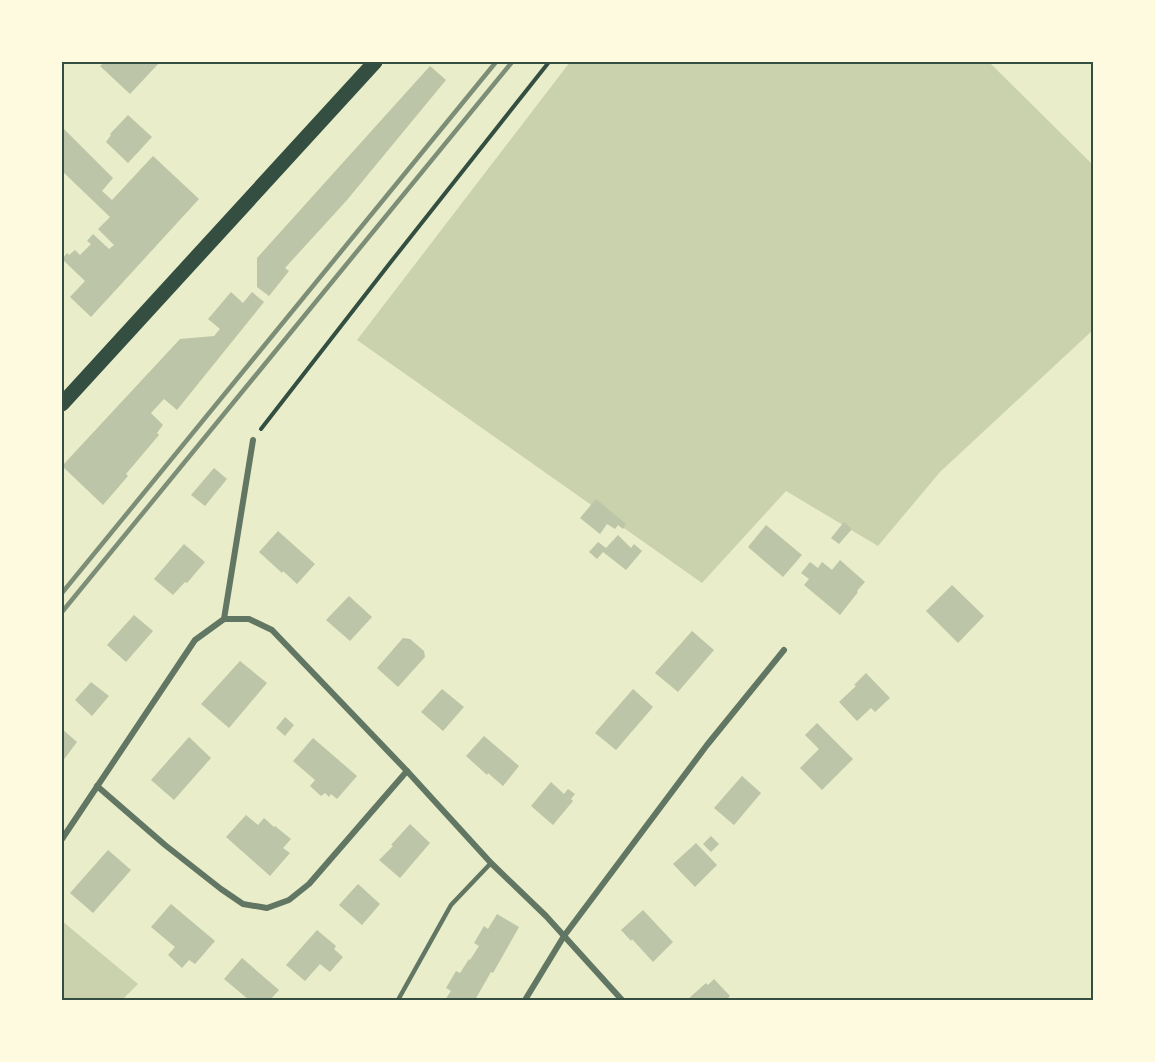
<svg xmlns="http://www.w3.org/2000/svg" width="1155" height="1062" font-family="Merriweather,serif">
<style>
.green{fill:#cad2ad}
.building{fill:#bcc5a7}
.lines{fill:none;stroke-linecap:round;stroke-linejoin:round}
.path{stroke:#344e41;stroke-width:4}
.service{stroke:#617663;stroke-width:4.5}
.minor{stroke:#617663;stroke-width:6}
.primary{stroke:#344e41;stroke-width:15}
.rail{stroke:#7c8e77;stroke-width:4.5}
.neatline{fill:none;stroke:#344e41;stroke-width:2}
</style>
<rect width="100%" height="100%" fill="#e9edc9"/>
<g class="green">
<path d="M570,62h419l104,103v165l-153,142 -62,74 -92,-55 -84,92 -345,-243z"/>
<path d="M62,921l76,63 -16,16h-60z"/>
</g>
<g class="building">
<path d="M105,62h55l-30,32 -30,-28z"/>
<path d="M430,66l16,14 -99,120 -62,68 4,3 -20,25 -12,-9v-29z"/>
<path d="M128,115l24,22 -24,26 -22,-21 5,-7 -1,-1z"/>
<path d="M62,127l51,51 -11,13 10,9 41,-44 46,43 -108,118 -21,-20 15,-16 -23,-22 5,-6 2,2 6,-5 5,5 11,-11 -4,-3 6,-7 16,15 5,-4 -16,-16 12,-12 -48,-46z"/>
<path d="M231,292l12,11 9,-11 12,10 -87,108 -13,-11 -13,14 12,12 -6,8 2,2 -33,39 2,2 -25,29 -41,-39 118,-127 34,-3 6,-7 -12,-10z"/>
<path d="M214,468l13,11 -22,27 -14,-11z"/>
<path d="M596,499l30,25 -3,5 -5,-4 -3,4 -8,-5 -7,10 -20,-16z"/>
<path d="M844,522l8,7 -13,15 -8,-6z"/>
<path d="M766,525l36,30 -19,22 -35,-30z"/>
<path d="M278,531l37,33 -18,20 -14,-13 -1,2 -23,-21z"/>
<path d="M618,535l13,13 3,-4 8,7 -16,19 -23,-18 -6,7 -8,-7 9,-10 8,6z"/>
<path d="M184,544l21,18 -18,21 -2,-1 -12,13 -19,-16z"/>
<path d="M840,560l25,22 -8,9 1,1 -18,23 -36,-30 5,-6 -8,-6 9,-11 8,6 4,-6 10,8z"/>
<path d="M952,585l32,31 -26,27 -32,-32z"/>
<path d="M349,596l23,21 -22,24 -24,-21z"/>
<path d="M134,615l19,16 -27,31 -19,-17z"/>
<path d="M692,631l22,19 -36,42 -23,-19z"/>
<path d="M403,638l7,1 14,12 1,6 -27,30 -21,-19z"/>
<path d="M240,661l27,22 -38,45 -28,-24z"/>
<path d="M866,673l24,25 -15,14 -4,-4 -14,13 -18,-19 17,-16 -2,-1z"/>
<path d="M91,682l18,14 -17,20 -17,-16z"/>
<path d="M442,689l22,18 -21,24 -22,-19z"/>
<path d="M633,689l20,18 -37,43 -21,-17z"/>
<path d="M285,717l9,8 -9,11 -9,-8z"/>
<path d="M817,723l36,36 -31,31 -22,-22 19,-19 -14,-14z"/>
<path d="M62,729l15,13 -15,20z"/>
<path d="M484,736l35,30 -16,20 -15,-13 -1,2 -21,-19z"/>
<path d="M189,737l22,21 -37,42 -23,-20z"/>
<path d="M313,738l44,38 -20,23 -6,-5 -2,3 -4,-4 -4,3 -11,-10 5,-6 -22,-19z"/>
<path d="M742,776l19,17 -27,32 -20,-17z"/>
<path d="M551,782l13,12 4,-5 7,5 -4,5 2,2 -20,24 -22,-19z"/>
<path d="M246,815l12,10 6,-7 10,9 1,-1 16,13 -8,9 7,5 -20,23 -44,-39z"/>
<path d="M410,824l20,19 -30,35 -21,-18 14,-14 -2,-1z"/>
<path d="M711,836l8,8 -8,8 -8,-8z"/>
<path d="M696,843l21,22 -22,22 -22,-23z"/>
<path d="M108,850l23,20 -38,43 -23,-20z"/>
<path d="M358,884l22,20 -18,21 -23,-20z"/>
<path d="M171,904l44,37 -20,23 -6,-4 -7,8 -14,-13 7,-8 -24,-20z"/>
<path d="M643,910l30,32 -20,20 -21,-23 -1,2 -10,-11z"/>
<path d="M497,914l22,13 -26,46 -2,-1 -16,28h-30l6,-9 -5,-3 10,-17 4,2 9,-14 1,1 9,-14 -5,-3 10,-17 4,3z"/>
<path d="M317,930l19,16 -2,3 9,8 -13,15 -10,-8 -15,17 -19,-16z"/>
<path d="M242,958l37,32 -9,10h-21l-25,-21z"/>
<path d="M714,979l16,17 -4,4h-39l19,-17 2,2z"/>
</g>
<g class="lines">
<path class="path" d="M261,429l129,-166 159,-201"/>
<path class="service" d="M398,1000l53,-95 40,-42"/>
<g class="minor">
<path d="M224,619l29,-179"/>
<path d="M97,786l68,59 56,44 22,15 24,4 22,-8 20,-16 98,-113"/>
<path d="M62,839l133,-199 29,-21h25l23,11 135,141 84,92 55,53 76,84"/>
<path d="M525,1000l39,-64 143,-191 77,-95"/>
</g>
<path class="primary" d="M62,404l313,-342"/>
<g class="rail">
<path d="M62,593l434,-531"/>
<path d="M62,612l450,-550"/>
</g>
</g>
<rect width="1155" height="1062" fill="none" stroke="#fefae0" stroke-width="126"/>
<rect x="63" y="63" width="1029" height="936" class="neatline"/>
</svg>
